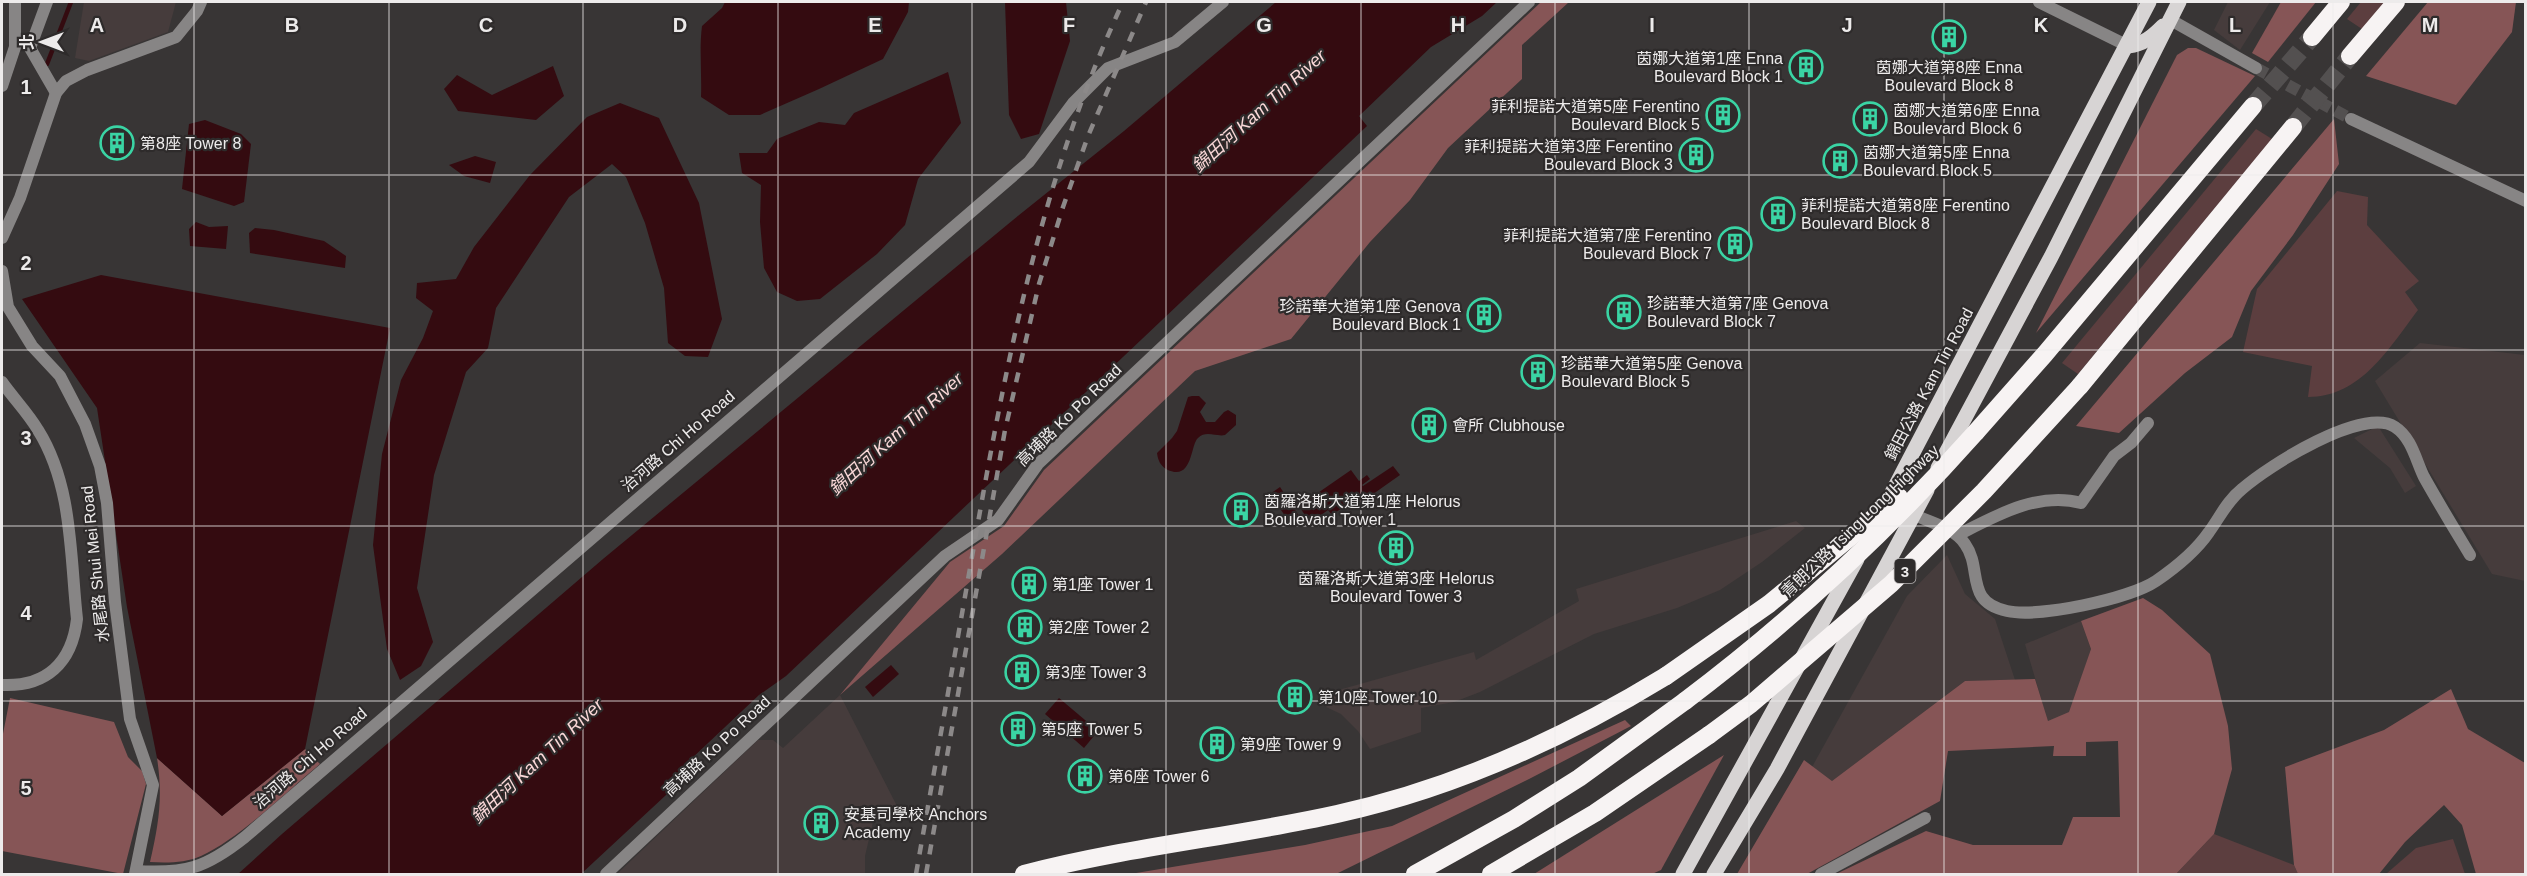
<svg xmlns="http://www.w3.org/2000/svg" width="2527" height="876" font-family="Helvetica,'Noto Sans TC',sans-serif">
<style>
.built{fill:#463c3c}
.green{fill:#5c3e3f}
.forest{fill:#865556}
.water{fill:#340b10}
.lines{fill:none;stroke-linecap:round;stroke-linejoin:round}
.stream{stroke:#340b10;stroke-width:4.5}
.minor-tunnel{stroke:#535050;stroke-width:12;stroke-dasharray:12 6;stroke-linecap:butt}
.motorway-tunnel{stroke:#535050;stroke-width:18;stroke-dasharray:18 9;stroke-linecap:butt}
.minor{stroke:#878585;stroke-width:12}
.primary{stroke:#d7d4d4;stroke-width:15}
.motorway{stroke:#f7f3f3;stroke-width:18}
.rail{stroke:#8c8989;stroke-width:4.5;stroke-dasharray:10 10;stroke-linecap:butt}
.motorway-bridge{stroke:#f7f3f3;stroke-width:18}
.grid{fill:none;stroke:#edebeb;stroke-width:1.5;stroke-opacity:0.55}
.labels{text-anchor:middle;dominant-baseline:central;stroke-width:4.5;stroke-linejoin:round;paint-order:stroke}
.shield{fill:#2e2b2b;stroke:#b4b1b1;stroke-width:1.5}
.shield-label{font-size:15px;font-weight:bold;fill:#edebeb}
.poi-label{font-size:16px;fill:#edebeb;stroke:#2e2b2b;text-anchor:start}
.street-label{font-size:16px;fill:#edebeb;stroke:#2e2b2b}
.water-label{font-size:18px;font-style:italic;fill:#fad8d8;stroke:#2e2b2b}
.grid-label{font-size:20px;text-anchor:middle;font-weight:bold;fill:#edebeb;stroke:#2e2b2b;stroke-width:4.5;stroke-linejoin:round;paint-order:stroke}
</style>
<rect width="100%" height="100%" fill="#383535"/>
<g class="built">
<path d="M84,2h92l-8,30 -79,29 -14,-3z"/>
<path d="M2228,2h42l-30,48 -26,-20z"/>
<path d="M2420,343l105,12v226l-33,-7 -117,-193z"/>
<path d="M2378,426l38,60 -11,7 -15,-25 -36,-30z"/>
<path d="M1796,521l9,7 -43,34 -42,28 -43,18 -83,26 -114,58 -26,10 -33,6v24l-51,17 -12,-18 -17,-17 -15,-7 2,-14 146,-41 2,8 103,-59 -3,-12z"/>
<path d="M1947,555l18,39 30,25 20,61 -50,1 -133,100 -20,-14 95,-171z"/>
<path d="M2081,621l10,28 -21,63 -22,10 -23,-78z"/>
<path d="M840,695l57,111 -24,16 -8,34v18h-248l141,-134h15l10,8z"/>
</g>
<g class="green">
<path d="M2361,2h24l-23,27 -15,-10z"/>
<path d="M2256,129l16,10 -194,235 -16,-11z"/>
<path d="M2337,191l31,6 -1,28 52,56 -14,11 13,18c-29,38 -57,87 -110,87l4,-31 -69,-14 14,-63z"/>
<path d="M2214,834l80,31 4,9h-122z"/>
<path d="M2453,839l12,35h-79l30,-26z"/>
</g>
<g class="forest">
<path d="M1541,2h28l-47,43v34l-74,69 -38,52 -40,42 -79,97 -96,32 -193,183 -162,141 110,-133 54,-36 40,-56z"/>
<path d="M2281,2h35l-48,60 -16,-9z"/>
<path d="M2428,2h88l-4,30 -56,73 -90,-29z"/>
<path d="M2188,48h8l59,28 -219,257 141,-278z"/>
<path d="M2334,119l5,45 -46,71 -42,56 -19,46 -47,36 -66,60 -43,-7z"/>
<path d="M2143,598l19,12 48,44 18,72 4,43 -18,65 -38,40h-340l90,-43 47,14h89l11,-28h47l-2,-76 -32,1v14h-33l1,-10 -106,5 -8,50 -133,73h-70l67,-114 28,21 133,-100 70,-2 13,42 21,-9 22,-63 -10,-28z"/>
<path d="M2451,689l17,40 57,34v111h-49l-14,-49 -18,-20 -39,37 -26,32h-81l-4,-9 -9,-98 99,-37z"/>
<path d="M10,698l104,24 14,35 14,14 4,13 -23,90 -121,-23v-112z"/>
<path d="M1625,720l6,6 -100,52 -195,96h-206l175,-29 87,-19z"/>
<path d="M305,749l15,15c-34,28 -81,75 -119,92 -16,7 -34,7 -51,6 9,-39 13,-65 7,-104l65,58z"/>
<path d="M1724,755l-63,115 -9,4h-118z"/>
</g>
<g class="water">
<path d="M725,2h184l-1,10 -25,47 -64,30 -59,26h-31l-28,-18c1,-24 -2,-47 1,-71l20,-18z"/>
<path d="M1005,2h61l4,39 -31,93 -18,5 -12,-24z"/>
<path d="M1276,2h221l-15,14 -51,31 -72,69 8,10 -581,550 -27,19 -70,66 5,8 -113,105h-343l44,-40 321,-275 410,-339 111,-89z"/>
<path d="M553,66l11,30 -28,24 -78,-9 -14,-22 13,-14 35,20z"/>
<path d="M948,72l13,51 -43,56 -13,46 -28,29 -57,45 -23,2 -20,-9 -13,-24 -4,-46 1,-37 -19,-12 -3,-20h28l10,-14 42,-17 26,3 9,-12z"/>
<path d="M620,103l39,15 40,85 23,116 -14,38 -23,-1 -17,-13 -4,-55 -19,-65 -19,-46 -14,-13 -43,33 -73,111 -8,40 -22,24 -32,103 -17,113 16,54 -12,24 -21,14 -13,-31 -14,-104 9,-91 19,-74 22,-42 10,-27 -17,-13 1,-15 39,-4 18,-32 56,-72 57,-58z"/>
<path d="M205,120l36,14 10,10 -7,58 -10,4 -52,-17 7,-65z"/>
<path d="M475,156l21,6 -6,21 -26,-7 -15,-11z"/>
<path d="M196,222l13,5 19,-1 -2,23 -36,-3 -1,-17z"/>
<path d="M255,228l19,2 50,11 22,15 -1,12 -95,-15 -1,-20z"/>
<path d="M101,275l289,53 -85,421 -83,67 -65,-58 -30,-151 -30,-199 -75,-109z"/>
<path d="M1192,396h7l7,7 -6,9 6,10h9l9,-10 4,-2 8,5v10l-11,10c-9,2 -19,-5 -27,3 -8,7 -5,45 -32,31 -6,-4 -8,-9 -9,-16l15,-15 5,-7 11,-34z"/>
<path d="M1393,466l7,9 -41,29 -4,-5 -23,16 -4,-5 -18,13 -11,-17 52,-36 8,11 8,-6 3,4 -8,6 1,1z"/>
<path d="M1280,487l21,32 -9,7 -22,-32z"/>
<path d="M891,665l8,9 -26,23 -8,-10z"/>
<path d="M1059,698l39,33 -14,17 -39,-34z"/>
</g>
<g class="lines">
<path class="stream" d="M47,64l24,-62"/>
<path class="minor-tunnel" d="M2256,68l95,51"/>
<g class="motorway-tunnel">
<path d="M2253,106l59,-69"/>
<path d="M2293,127l57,-71"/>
</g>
<g class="minor">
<path d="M47,2l-17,46 26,45"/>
<path d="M2039,2l89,44"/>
<path d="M2169,19l87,49"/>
<path d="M2,86l13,-39v-45"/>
<path d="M2351,119l175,82"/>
<path d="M2,238l18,-40 36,-105 10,-12 21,-11 89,-33 21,-26 4,-9"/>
<path d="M2,271l6,36 24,39 28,30 25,48 15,42 7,37 8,99 15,117 23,66 -18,89"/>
<path d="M2,382c12,17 26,31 36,48 35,56 32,126 39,189 -5,44 -31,68 -75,66"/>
<path d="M1915,515c16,8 40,13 50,29 18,25 -1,58 42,67 31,7 122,-12 149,-30 19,-13 40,-30 53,-49 11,-15 18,-31 33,-43 26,-23 121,-83 153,-62 17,11 21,34 29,50 15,27 31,53 46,78"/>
<path d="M1958,535c37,-19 81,-44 123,-32l33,-47 17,-13 17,-20"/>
<path d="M136,871c50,3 70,-3 109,-34l784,-675 44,-59 35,-35 67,-26 48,-40"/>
<path d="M606,874l339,-318 53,-36 40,-56 491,-462"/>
<path d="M1821,874l104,-56"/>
</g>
<g class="primary">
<path d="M2128,46c16,-2 24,-9 35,-20"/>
<path d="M1938,468l113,-211 128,-255"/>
<path d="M1885,506l264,-504"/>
<path d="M1683,874l174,-315"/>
<path d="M1714,874l63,-105 150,-279"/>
</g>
<g class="motorway">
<path d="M2312,37l29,-35"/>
<path d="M2350,56l46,-54"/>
<path d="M2080,386l213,-259"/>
<path d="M1976,432l69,-78 208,-248"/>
<path d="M1024,874c103,-27 209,-37 313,-60 118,-26 226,-75 329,-138"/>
<path d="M1415,874l99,-55 65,-41 106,-77"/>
<path d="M1491,874l104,-61 114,-78"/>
</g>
<g class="rail">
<path d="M916,874c20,-113 40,-226 60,-340 32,-182 68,-363 147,-532"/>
<path d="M926,874l79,-444 34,-146 24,-77 25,-71 58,-134"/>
</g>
<g class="motorway-bridge">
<path d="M1666,676l103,-72 130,-107"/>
<path d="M1685,701c105,-79 203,-170 291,-269"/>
<path d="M1709,735l42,-31 140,-120 93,-93 96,-105"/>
</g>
</g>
<path class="grid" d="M194,2v872M389,2v872M583,2v872M778,2v872M972,2v872M1166,2v872M1361,2v872M1555,2v872M1749,2v872M1944,2v872M2138,2v872M2333,2v872M2,175h2524M2,350h2524M2,526h2524M2,701h2524"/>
<defs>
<symbol id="building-ring" viewBox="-11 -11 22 22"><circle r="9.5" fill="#2e2b2b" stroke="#3ad4a4" stroke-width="1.5"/><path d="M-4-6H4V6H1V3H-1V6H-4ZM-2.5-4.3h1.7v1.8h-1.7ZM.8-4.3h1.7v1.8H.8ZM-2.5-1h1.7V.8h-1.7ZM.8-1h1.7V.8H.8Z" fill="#3ad4a4"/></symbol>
</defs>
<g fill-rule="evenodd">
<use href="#building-ring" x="1930" y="18" width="38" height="38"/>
<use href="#building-ring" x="1787" y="48" width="38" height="38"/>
<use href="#building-ring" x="1704" y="96" width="38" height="38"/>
<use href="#building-ring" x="1851" y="100" width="38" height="38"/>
<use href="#building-ring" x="98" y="124" width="38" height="38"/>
<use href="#building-ring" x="1677" y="136" width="38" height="38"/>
<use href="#building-ring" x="1821" y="142" width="38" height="38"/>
<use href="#building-ring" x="1759" y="195" width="38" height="38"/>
<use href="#building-ring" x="1716" y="225" width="38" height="38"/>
<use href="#building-ring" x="1605" y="293" width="38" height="38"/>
<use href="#building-ring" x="1465" y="296" width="38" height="38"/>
<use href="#building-ring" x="1519" y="353" width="38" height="38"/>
<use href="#building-ring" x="1410" y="406" width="38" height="38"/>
<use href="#building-ring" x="1222" y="491" width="38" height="38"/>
<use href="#building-ring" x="1377" y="529" width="38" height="38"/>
<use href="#building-ring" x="1010" y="565" width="38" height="38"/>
<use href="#building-ring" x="1006" y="608" width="38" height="38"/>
<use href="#building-ring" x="1003" y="653" width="38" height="38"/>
<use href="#building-ring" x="1276" y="678" width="38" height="38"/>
<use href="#building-ring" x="999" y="710" width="38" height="38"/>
<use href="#building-ring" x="1198" y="725" width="38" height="38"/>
<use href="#building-ring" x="1066" y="757" width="38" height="38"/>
<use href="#building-ring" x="802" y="804" width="38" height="38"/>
</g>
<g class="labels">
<rect class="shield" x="1894.5" y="559" width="21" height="24" rx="4.5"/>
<g class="shield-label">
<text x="1905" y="571">3</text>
</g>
<g class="poi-label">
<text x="1783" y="58" text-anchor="end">茵娜大道第1座 Enna<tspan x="1783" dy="18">Boulevard Block 1</tspan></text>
<text x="1949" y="67" text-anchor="middle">茵娜大道第8座 Enna<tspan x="1949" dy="18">Boulevard Block 8</tspan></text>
<text x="1700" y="106" text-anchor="end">菲利提諾大道第5座 Ferentino<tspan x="1700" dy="18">Boulevard Block 5</tspan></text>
<text x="1893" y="110">茵娜大道第6座 Enna<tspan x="1893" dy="18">Boulevard Block 6</tspan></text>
<text x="140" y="143">第8座 Tower 8</text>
<text x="1673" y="146" text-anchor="end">菲利提諾大道第3座 Ferentino<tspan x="1673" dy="18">Boulevard Block 3</tspan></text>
<text x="1863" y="152">茵娜大道第5座 Enna<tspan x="1863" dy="18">Boulevard Block 5</tspan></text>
<text x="1801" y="205">菲利提諾大道第8座 Ferentino<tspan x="1801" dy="18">Boulevard Block 8</tspan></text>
<text x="1712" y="235" text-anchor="end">菲利提諾大道第7座 Ferentino<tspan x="1712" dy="18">Boulevard Block 7</tspan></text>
<text x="1647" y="303">珍諾華大道第7座 Genova<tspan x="1647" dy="18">Boulevard Block 7</tspan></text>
<text x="1461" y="306" text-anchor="end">珍諾華大道第1座 Genova<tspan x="1461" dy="18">Boulevard Block 1</tspan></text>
<text x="1561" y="363">珍諾華大道第5座 Genova<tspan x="1561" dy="18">Boulevard Block 5</tspan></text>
<text x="1452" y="425">會所 Clubhouse</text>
<text x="1264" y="501">茵羅洛斯大道第1座 Helorus<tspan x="1264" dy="18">Boulevard Tower 1</tspan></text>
<text x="1396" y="578" text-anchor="middle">茵羅洛斯大道第3座 Helorus<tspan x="1396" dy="18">Boulevard Tower 3</tspan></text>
<text x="1052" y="584">第1座 Tower 1</text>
<text x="1048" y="627">第2座 Tower 2</text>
<text x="1045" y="672">第3座 Tower 3</text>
<text x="1318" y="697">第10座 Tower 10</text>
<text x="1041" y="729">第5座 Tower 5</text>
<text x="1240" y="744">第9座 Tower 9</text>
<text x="1108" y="776">第6座 Tower 6</text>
<text x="844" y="814">安基司學校 Anchors<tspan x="844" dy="18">Academy</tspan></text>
</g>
<g class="street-label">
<text transform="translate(1929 384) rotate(-62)">錦田公路 Kam Tin Road</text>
<text transform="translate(1069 415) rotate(-44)">高埔路 Ko Po Road</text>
<text transform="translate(678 441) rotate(-41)">治河路 Chi Ho Road</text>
<text transform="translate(1860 521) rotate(-44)">青朗公路 Tsing Long Highway</text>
<text transform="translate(95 564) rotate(-96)">水尾路 Shui Mei Road</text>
<text transform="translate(717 746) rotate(-43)">高埔路 Ko Po Road</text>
<text transform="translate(310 758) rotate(-41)">治河路 Chi Ho Road</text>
</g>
<g class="water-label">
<text transform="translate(1259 111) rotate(-42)">錦田河 Kam Tin River</text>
<text transform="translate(896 434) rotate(-42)">錦田河 Kam Tin River</text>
<text transform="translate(537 761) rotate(-43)">錦田河 Kam Tin River</text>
</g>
</g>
<g class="grid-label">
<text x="97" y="32">A</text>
<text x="292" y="32">B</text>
<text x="486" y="32">C</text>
<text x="680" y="32">D</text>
<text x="875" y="32">E</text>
<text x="1069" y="32">F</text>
<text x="1264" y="32">G</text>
<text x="1458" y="32">H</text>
<text x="1652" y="32">I</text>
<text x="1847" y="32">J</text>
<text x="2041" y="32">K</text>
<text x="2235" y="32">L</text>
<text x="2430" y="32">M</text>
<text x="26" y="94">1</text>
<text x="26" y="270">2</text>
<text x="26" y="445">3</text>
<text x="26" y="620">4</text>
<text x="26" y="795">5</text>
</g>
<rect width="2527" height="876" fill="none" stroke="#edebeb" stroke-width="6"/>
<g transform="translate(42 42) rotate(270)" stroke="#2e2b2b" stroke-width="4.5" paint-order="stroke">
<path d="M0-4.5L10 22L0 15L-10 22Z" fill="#edebeb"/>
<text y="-9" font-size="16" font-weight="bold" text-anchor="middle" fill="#edebeb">北</text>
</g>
</svg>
